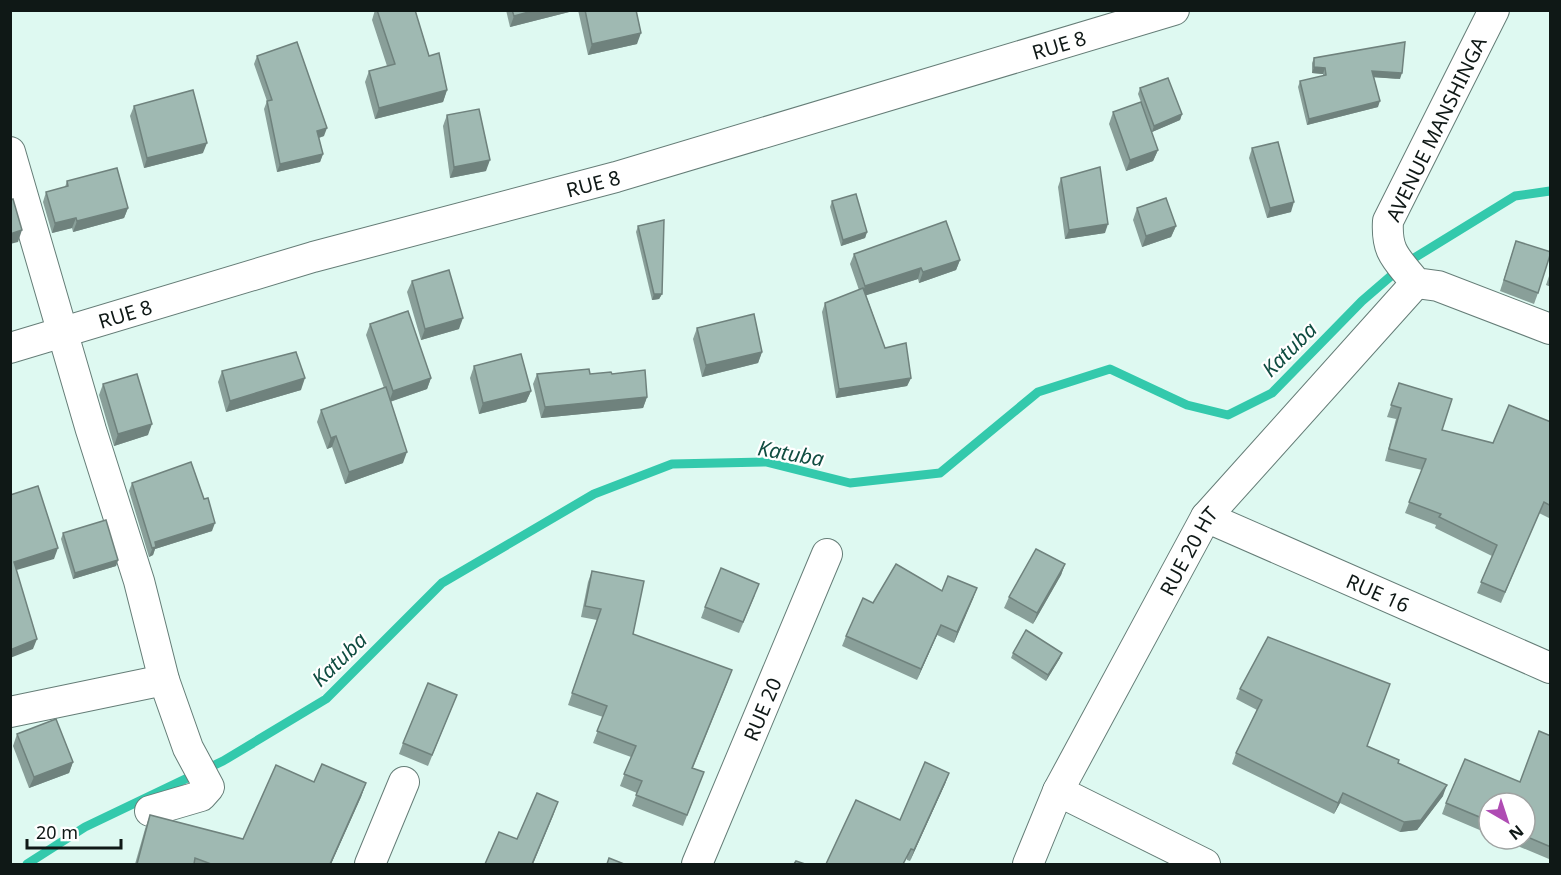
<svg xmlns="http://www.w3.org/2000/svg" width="1561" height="875" font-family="'Noto Sans',sans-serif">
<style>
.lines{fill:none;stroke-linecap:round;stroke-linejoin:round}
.stream{stroke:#33c9ac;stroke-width:9}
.minor-casing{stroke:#657d77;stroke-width:32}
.minor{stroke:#fff;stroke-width:30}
.wall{fill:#899f99}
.shaded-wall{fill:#6f827d}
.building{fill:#9fb9b2;stroke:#6f827d;stroke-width:1.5}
.labels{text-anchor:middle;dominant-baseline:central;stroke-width:4.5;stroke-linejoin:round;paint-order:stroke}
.street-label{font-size:20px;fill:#0f1816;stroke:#fff}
.water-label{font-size:21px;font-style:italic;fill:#104d41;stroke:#fff}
</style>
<rect width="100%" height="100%" fill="#def9f1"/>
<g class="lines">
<path class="stream" d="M27,864l58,-37 138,-66 103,-62 116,-116 152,-89 78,-30 94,-2 84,21 90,-10 98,-81 72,-23 77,36 41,10 44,-22 90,-92 44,-38 109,-67 35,-5"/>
<defs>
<g id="minor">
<path d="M1494,10l-106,211c-2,32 9,38 28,62l22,3 112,43"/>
<path d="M10,152l81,278 48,151 25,99 24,68 21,39 -8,9 -51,15"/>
<path id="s1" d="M10,348l303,-91 303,-80 558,-167"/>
<path id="s2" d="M1206,517l344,151"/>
<path d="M10,712l154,-32"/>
<path d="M1058,791l147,73"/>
<path d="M370,864l34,-82"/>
<path id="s3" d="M697,864l130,-310"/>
<path id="s4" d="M1028,864l30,-73 148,-274 210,-234"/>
</g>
</defs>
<use href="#minor" class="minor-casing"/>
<use href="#minor" class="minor"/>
</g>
<g class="wall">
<path d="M375,10h40l14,46 18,34 -4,12 -68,17 -10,-37 4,-11 18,-5 -15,-46z"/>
<path d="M506,10h71l-67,17z"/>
<path d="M578,10h58l1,34 -49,11z"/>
<path d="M257,56l67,80 -5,2 4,16 -3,8 -43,10 -13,-63 3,-8 -13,-37z"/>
<path d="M1314,58l86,21 -26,-2 4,30 -71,18 -9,-38 2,-6 23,-5v-2l-11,-1v-10z"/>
<path d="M1140,88l42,26 -2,6 -28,12 -14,-38z"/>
<path d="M134,106l69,47 -59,15 -14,-52z"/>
<path d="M1113,112l45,38 -5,11 -27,10 -17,-47z"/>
<path d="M447,115l39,56 -36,7 -7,-52z"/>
<path d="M1252,148l39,64 -24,6 -18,-60z"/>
<path d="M1061,178l44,55 -40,6 -7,-52z"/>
<path d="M67,181l61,27 -4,10 -51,14 -1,-4 -20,5 -9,-31 3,-10 19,-5z"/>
<path d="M832,201l35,31 -2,6 -24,8 -11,-39z"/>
<path d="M1137,208l39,18 -5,11 -29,10 -9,-27z"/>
<path d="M638,226l24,68 -3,5 -7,1 -16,-68z"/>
<path d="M1516,241l22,52 -4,11 -34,-13z"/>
<path d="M854,254l106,6 -4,10 -37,13 -1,-4 -52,16 19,53 26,30 -4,8 -71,12 -14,-86 3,-9 34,-13 -9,-26z"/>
<path d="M1551,270v17l-5,-2z"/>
<path d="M412,281l47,48 -38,11 -14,-48z"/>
<path d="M370,324l61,54 -4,11 -37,13 13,61 -58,21 -13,-37 -5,2 -10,-27 4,-12 63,-22 -18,-53z"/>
<path d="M697,328l65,24 -4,11 -56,14 -9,-38z"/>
<path d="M474,366l57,25 -5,11 -47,12 -9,-36z"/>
<path d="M222,371l79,19 -75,22 -8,-30z"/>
<path d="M537,374h75l35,23 -4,11 -102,10 -8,-34z"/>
<path d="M1399,383l43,47 51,13 58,-21v97l-12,-6 -38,90 -24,-10 15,-37 -57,-28 1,-3 -31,-12 17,-43 -37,-9 11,-42 -9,-2z"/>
<path d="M103,384l45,51 -34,11 -15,-51z"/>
<path d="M132,483l80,48 -57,18 -2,6 -4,2 -20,-66z"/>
<path d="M63,533l55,27 -2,6 -43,13 -12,-40z"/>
<path d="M1065,564l-4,11 -28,49 -29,-16 5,-11z"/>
<path d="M592,571l41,63 95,47 -35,87 11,4 -21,54 -51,-20 5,-13 -17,-7 11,-29 -38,-14 10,-26 -35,-12 29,-85 -16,-3 7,-35z"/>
<path d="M977,588l-23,55 -17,-8 -20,45 -75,-34 4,-10 27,-33 69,-12z"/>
<path d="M755,595l-16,38 -38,-15 4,-11z"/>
<path d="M1013,653l47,5 -14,23 -35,-23z"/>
<path d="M1240,689l127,57 31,17 45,33 -26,34 -17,2 -60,-29 -6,11 -102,-50 4,-11 21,-43 -21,-11z"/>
<path d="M457,695l-29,71 -29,-12 4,-11z"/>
<path d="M17,734l56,28 -4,11 -40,15 -16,-42z"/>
<path d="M1551,736v118l-2,5 -48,-20h24v-36h-36v31l-47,-20 4,-11 74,-21z"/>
<path d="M949,773l-4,11 -35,77 -3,-1 -7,-40z"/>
<path d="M314,782l52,1 -5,14 -30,67h-196l10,-35 5,-14 93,24z"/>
</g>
<g class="shaded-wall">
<path d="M536,10h41l-67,17 4,-11z"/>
<path d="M641,33l-4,11 -49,11 4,-11z"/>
<path d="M1314,67l11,1 -2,6 -11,-1z"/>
<path d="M1372,71l30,2 -2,6 -30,-2z"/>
<path d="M447,90l-4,12 -68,17 4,-11z"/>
<path d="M1380,101l-2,6 -71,18 2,-6z"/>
<path d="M1182,114l-2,6 -28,12 2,-6z"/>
<path d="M327,128l-3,8 -10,3 3,-8z"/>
<path d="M207,143l-4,10 -59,15 3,-10z"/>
<path d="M1158,150l-5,11 -27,10 4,-11z"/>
<path d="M323,154l-3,8 -43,10 3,-8z"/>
<path d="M490,160l-4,11 -36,7 4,-11z"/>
<path d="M1294,202l-3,10 -24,6 3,-10z"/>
<path d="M128,208l-4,10 -51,14 4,-11z"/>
<path d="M76,218l-4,10 -20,5 3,-10z"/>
<path d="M1108,224l-3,9 -40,6 4,-9z"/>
<path d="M1176,226l-5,11 -29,10 4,-11z"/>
<path d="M22,230l-4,12 -8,2v-10z"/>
<path d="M867,232l-2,6 -24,8 2,-6z"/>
<path d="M960,260l-4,10 -37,13 4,-11z"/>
<path d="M921,268l-3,11 -57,18 4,-11z"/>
<path d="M654,294h8l-3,5 -7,1z"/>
<path d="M463,318l-4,11 -38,11 4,-11z"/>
<path d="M762,352l-4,11 -56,14 4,-12z"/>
<path d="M305,378l-4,12 -75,22 4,-11z"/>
<path d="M431,378l-4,11 -38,13 4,-11z"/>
<path d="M911,378l-4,8 -71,12 3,-9z"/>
<path d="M531,391l-5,11 -47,12 4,-11z"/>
<path d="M647,397l-4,11 -102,10 4,-11z"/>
<path d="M152,424l-4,11 -34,11 4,-12z"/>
<path d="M336,436l-4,11 -5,2 4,-11z"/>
<path d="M407,452l-4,11 -58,21 4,-12z"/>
<path d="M215,523l-3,8 -57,18 -2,6 -4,2 6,-15z"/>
<path d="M58,548l-4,11 -44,13 4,-10z"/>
<path d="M118,560l-2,6 -43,13 2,-6z"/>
<path d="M1065,564l-4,11 -28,49 4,-11z"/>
<path d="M977,588l-4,11 -19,44 3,-11z"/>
<path d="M941,625l-4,10 -20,45 4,-11z"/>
<path d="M37,639l-4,10 -23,9v-8z"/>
<path d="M1062,653l-2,5 -14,23 2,-6z"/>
<path d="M73,762l-4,11 -40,15 5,-11z"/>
<path d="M949,773l-4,11 -35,77 4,-11z"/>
<path d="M366,783l-5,14 -30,67h-1z"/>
<path d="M1447,785l-4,11 -26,34 -17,2 4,-10z"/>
<path d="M1343,793l-3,10 -6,11 4,-11z"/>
<path d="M558,802l-5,14 -20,48h-1z"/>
</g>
<g class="building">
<path d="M377,10h38l14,46 10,-3 8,37 -68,18 -10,-37 26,-7z"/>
<path d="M512,10h24l-22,6z"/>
<path d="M585,10h51l5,23 -49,11z"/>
<path d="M297,42l30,86 -10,3 6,23 -43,10 -13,-63 5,-1 -15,-44z"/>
<path d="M1405,42l-3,31 -30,-2 8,30 -71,18 -9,-38 26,-6 -1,-7 -11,-1v-9z"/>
<path d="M1168,78l14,36 -28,12 -14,-38z"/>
<path d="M193,90l14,53 -60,15 -13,-52z"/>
<path d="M1141,102l17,48 -28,10 -17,-48z"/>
<path d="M479,109l11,51 -36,7 -7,-52z"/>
<path d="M1278,142l16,60 -24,6 -18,-60z"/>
<path d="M1100,167l8,57 -39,6 -8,-52z"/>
<path d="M117,168l11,40 -51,13 -1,-3 -21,5 -9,-31 22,-6 -1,-5z"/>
<path d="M856,194l11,38 -24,8 -11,-39z"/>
<path d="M1166,198l10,28 -30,10 -9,-28z"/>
<path d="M13,199l9,31 -12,4v-34z"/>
<path d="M664,220l-2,74h-8l-16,-68z"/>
<path d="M946,221l14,39 -37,12 -2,-4 -56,18 -11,-32z"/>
<path d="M1516,241l35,11 -13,41 -34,-13z"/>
<path d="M449,270l14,48 -38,11 -13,-48z"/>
<path d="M863,288l22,60 21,-5 5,35 -72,11 -14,-86z"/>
<path d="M408,311l23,67 -38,13 -23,-67z"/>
<path d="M754,314l8,38 -56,13 -9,-37z"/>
<path d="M296,352l9,26 -75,23 -8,-30z"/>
<path d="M521,354l10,37 -48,12 -9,-37z"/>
<path d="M589,369l1,5 21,-2 1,2 33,-4 2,27 -102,10 -8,-33z"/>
<path d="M137,374l15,50 -34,10 -15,-50z"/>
<path d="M1399,383l53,16 -10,31 51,13 16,-38 42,17v84l-7,-4 -39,90 -24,-10 16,-37 -58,-28 2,-3 -32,-12 17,-43 -37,-10 12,-41 -10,-3z"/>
<path d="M386,387l21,65 -58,20 -13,-36 -5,2 -10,-28z"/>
<path d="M191,462l13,37 4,-1 7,25 -60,19 1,5 -4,1 -20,-65z"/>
<path d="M38,486l20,62 -44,14 23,77 -27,11v-155z"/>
<path d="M106,520l12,40 -43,13 -12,-40z"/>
<path d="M1036,549l29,15 -28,49 -28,-16z"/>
<path d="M896,564l46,27 6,-15 29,12 -20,44 -16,-7 -20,44 -75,-33 17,-38 10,5z"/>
<path d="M721,568l38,16 -16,38 -38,-15z"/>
<path d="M592,571l52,10 -11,53 99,36 -40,98 12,4 -17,43 -51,-20 6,-14 -18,-7 12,-28 -39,-15 10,-25 -35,-13 29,-84 -16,-3z"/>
<path d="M1026,630l36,23 -14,22 -35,-22z"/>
<path d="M1268,637l122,47 -23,62 32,14 -1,3 49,22 -26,35 -17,2 -61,-29 -5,10 -102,-50 26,-53 -22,-11z"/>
<path d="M428,683l29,12 -25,60 -29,-12z"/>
<path d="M56,719l17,43 -39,15 -17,-43z"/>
<path d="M1539,731l12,5v111l-26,-11v-33h-36v18l-43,-18 19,-44 55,23z"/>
<path d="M925,762l24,11 -35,77 -3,-1 -8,15h-77l30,-64 44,20z"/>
<path d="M322,764l44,19 -36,81h-119l-16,-6 -1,6h-57l13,-49 93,24 33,-74 38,17z"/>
<path d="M537,793l21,9 -26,62h-47l14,-32 18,7z"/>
<path d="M609,858l15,6h-17z"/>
<path d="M796,861l9,3h-11z"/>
</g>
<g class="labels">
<g class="street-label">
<text stroke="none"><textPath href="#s1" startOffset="1092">RUE 8</textPath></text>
<text transform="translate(1436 129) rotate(-64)">AVENUE MANSHINGA</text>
<text stroke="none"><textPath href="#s1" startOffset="606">RUE 8</textPath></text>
<text stroke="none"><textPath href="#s1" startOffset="120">RUE 8</textPath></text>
<text stroke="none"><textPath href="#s4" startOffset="352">RUE 20 HT</textPath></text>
<text stroke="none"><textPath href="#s2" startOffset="188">RUE 16</textPath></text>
<text stroke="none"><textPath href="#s3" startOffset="168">RUE 20</textPath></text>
</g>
<g class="water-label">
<text transform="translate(1289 349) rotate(-45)">Katuba</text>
<text transform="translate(791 453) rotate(10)">Katuba</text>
<text transform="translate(339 659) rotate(-44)">Katuba</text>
</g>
</g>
<rect width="1561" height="875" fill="none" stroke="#0f1816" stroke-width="24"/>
<g transform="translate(1507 821) rotate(141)"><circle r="28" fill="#ffffff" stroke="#9fa3a2" stroke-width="1.5"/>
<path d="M0-4.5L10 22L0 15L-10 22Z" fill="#af4cb3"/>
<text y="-9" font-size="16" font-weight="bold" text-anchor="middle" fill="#0f1816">N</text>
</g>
<path d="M27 839v9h94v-9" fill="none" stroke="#0f1816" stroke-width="3"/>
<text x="36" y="839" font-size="18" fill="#0f1816" stroke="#ffffff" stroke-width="4.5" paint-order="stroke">20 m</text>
</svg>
